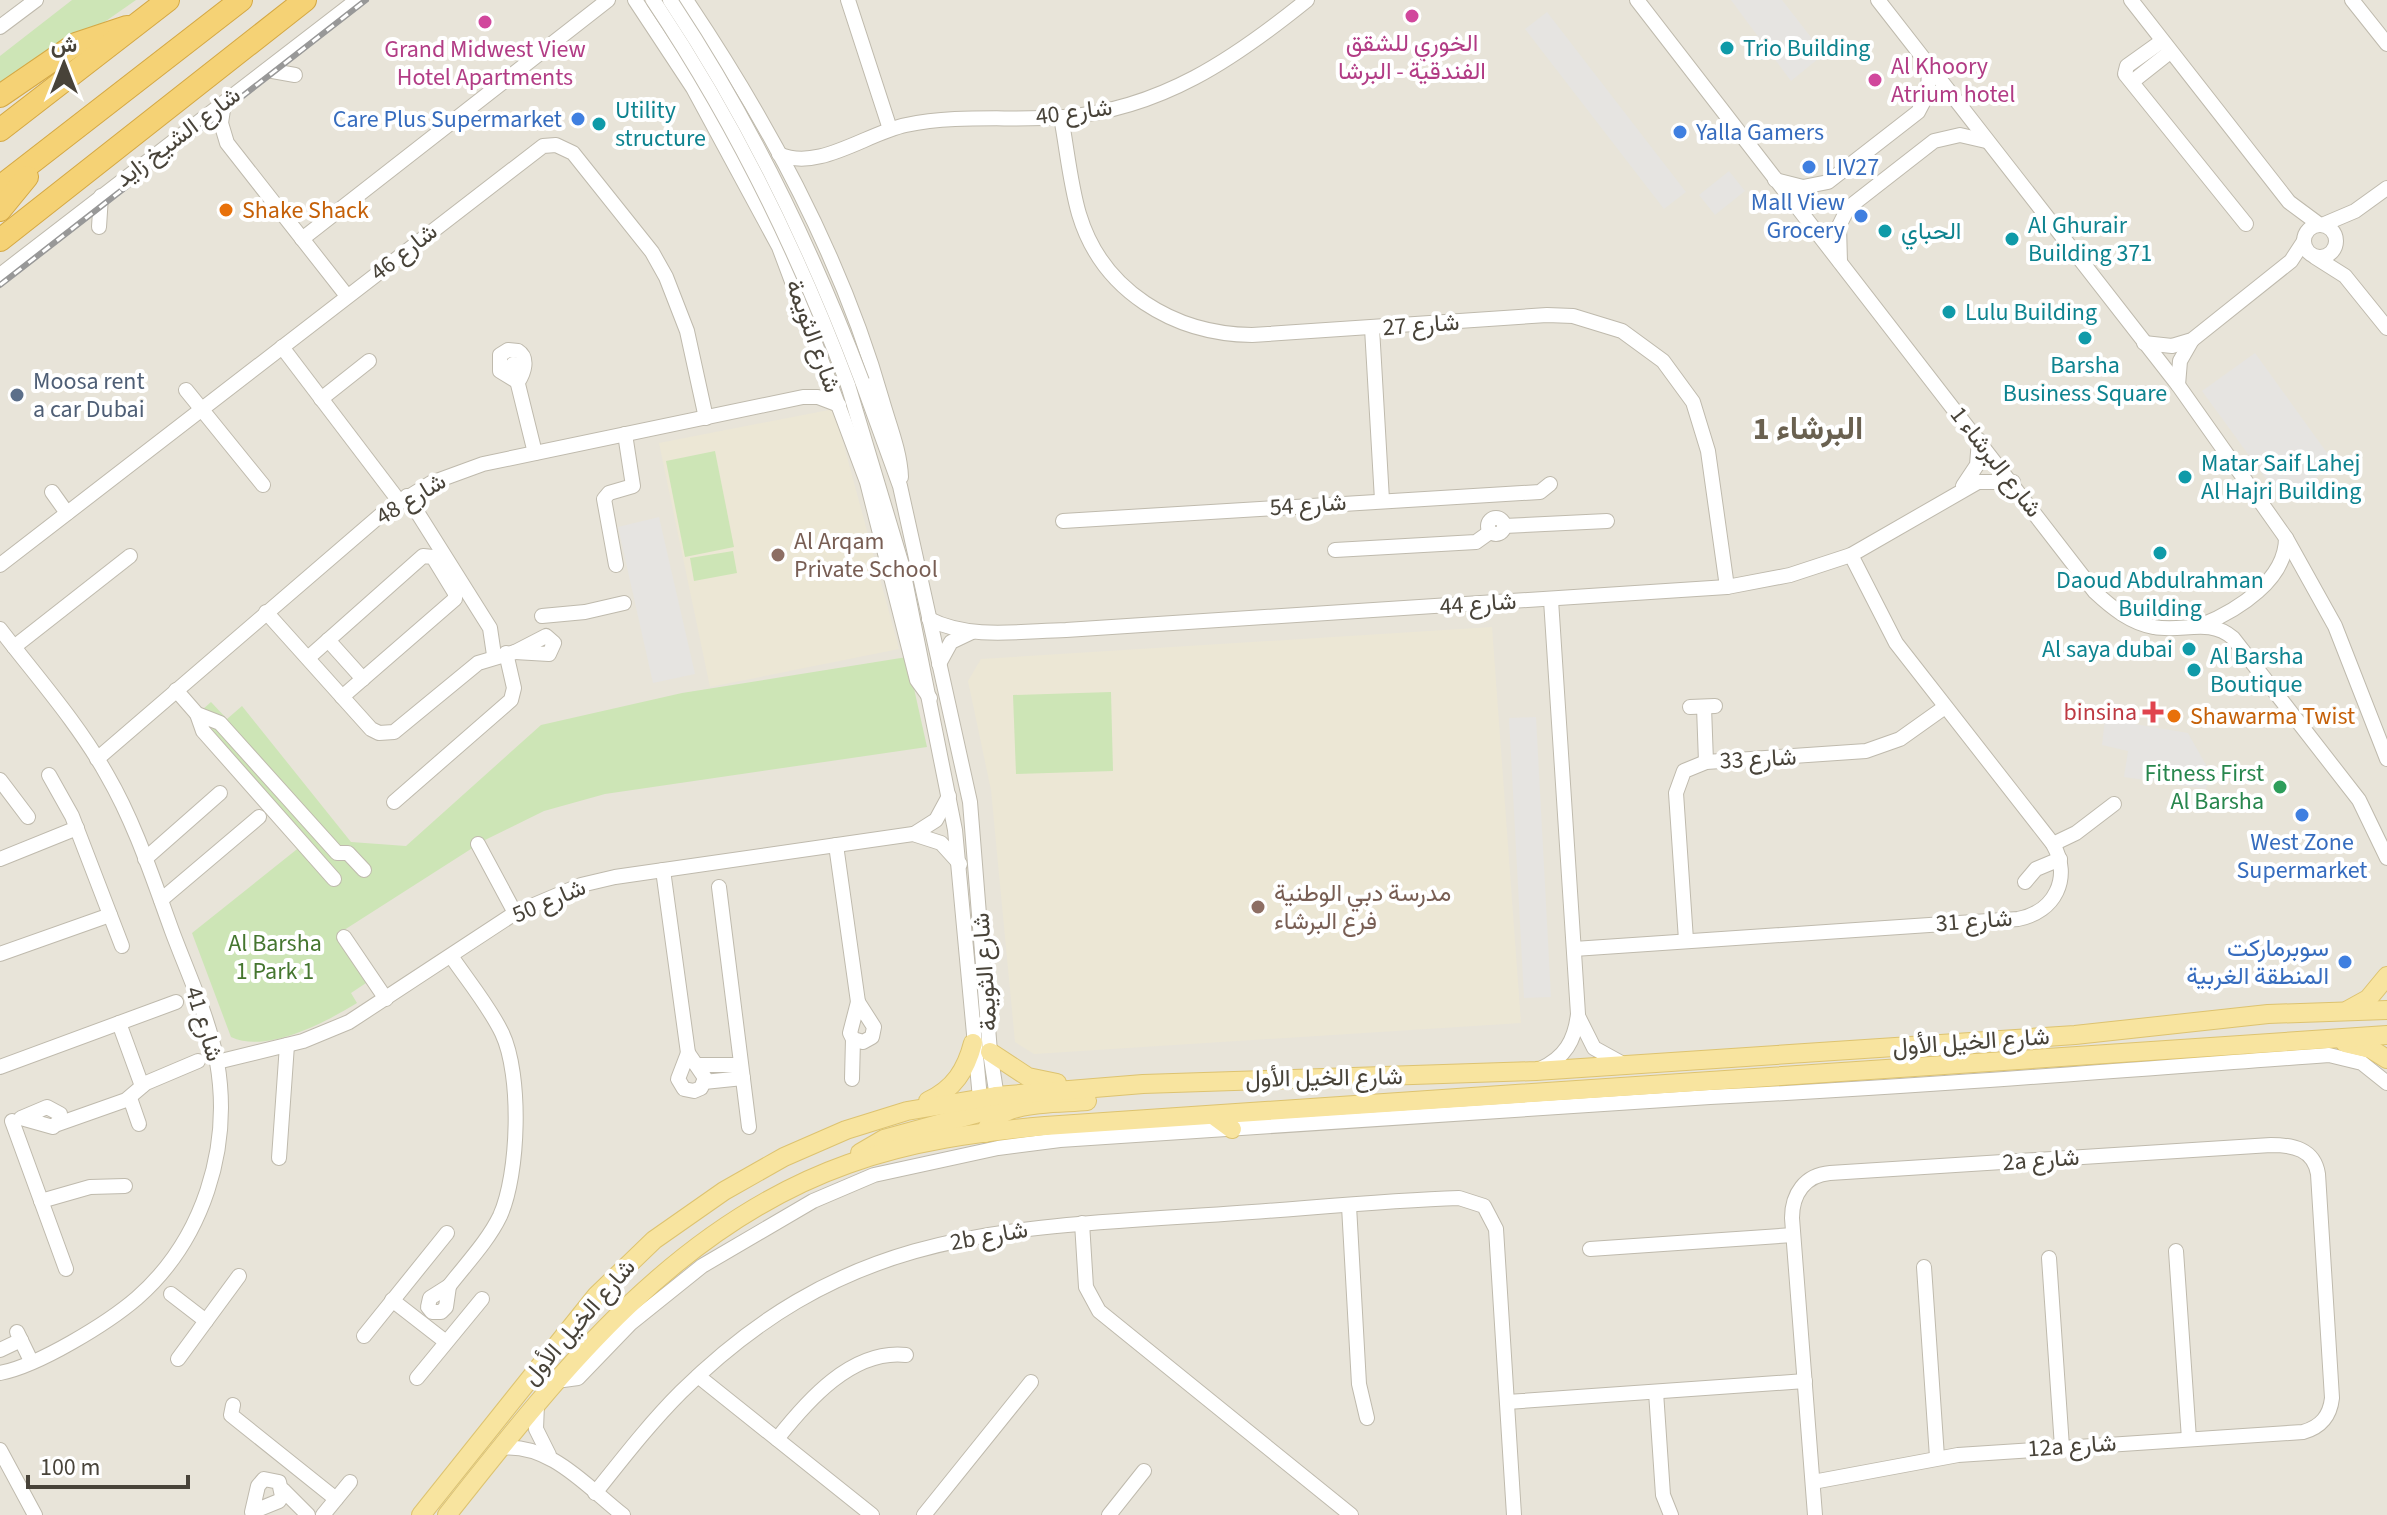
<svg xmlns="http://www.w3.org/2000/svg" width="2387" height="1515" font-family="'Source Sans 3',Vazirmatn,sans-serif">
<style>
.residential{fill:#e8e4d9}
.education{fill:#ece7d5}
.green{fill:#cde5b6}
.parking{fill:#e6e4e1}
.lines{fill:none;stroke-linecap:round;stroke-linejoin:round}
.minor-casing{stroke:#bfbaad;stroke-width:16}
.major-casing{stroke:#ddc370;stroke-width:20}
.highway-casing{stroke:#d4a844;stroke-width:24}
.minor{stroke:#fff;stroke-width:14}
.major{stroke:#f8e49f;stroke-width:18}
.highway{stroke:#f5d275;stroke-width:22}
.rail-casing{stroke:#989898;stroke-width:6}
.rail{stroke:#fff;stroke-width:3;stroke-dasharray:9;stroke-linecap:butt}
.minor-bridge-casing{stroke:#bfbaad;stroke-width:16;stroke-linecap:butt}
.minor-bridge{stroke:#fff;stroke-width:14}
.hotel-dot{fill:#d1479c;stroke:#fff;stroke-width:3}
.culture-dot{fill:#0f9aa8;stroke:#fff;stroke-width:3}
.shop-dot{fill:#3f7fe0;stroke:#fff;stroke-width:3}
.food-dot{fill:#e8710a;stroke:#fff;stroke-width:3}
.service-dot{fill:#5c6f8a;stroke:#fff;stroke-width:3}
.education-dot{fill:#8d6e63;stroke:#fff;stroke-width:3}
.health-dot{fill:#e0444e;stroke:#fff;stroke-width:3}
.leisure-dot{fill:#2e9e5b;stroke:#fff;stroke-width:3}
.labels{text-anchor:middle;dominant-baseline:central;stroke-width:8;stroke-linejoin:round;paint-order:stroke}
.hotel-label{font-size:24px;fill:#b23c85;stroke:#fff}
.culture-label{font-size:24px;fill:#0d838f;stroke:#fff;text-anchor:start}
.street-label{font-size:24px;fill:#484339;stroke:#fff}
.shop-label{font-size:24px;fill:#366cbe;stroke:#fff;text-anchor:end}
.food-label{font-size:24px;fill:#c56008;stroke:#fff;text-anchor:start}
.service-label{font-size:24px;fill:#4e5e75;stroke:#fff;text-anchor:start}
.education-label{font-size:24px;fill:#785e54;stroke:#fff;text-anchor:start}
.health-label{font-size:24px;fill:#be3a42;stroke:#fff;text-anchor:end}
.leisure-label{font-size:24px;fill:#27864d;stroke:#fff;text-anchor:end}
.park-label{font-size:24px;fill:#45762f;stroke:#fff}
.district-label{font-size:32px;font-weight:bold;fill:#6a6150;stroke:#fff}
</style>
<rect width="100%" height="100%" fill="#f4f2ea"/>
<rect class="residential" x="0" y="0" width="2387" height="1515"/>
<g class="education">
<path d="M834,409l65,240 -189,38 -51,-244z"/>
<path d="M1492,627l29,396 -487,31 -19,-12 -24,-252 -23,-109 13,-22z"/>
</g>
<g class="green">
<path d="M72,0h64l-136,95v-39z"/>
<path d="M715,451l19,96 -49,10 -19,-96z"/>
<path d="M733,551l4,22 -43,8 -4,-23z"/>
<path d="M907,657l20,90 -322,47 -61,17 -59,29 -144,92 28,49 -18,12 6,10c-31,19 -90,51 -126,34l-39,-104 109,-87 -108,-128 18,-16 16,17 15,-13 109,136 55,4 135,-121 141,-32z"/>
<path d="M1111,692l2,79 -97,3 -3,-79z"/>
</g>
<g class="parking">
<path d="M1731,0h51l42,54 -33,27z"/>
<path d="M1547,12l139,180 -22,17 -139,-180z"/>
<path d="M1729,171l16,20 -30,24 -16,-20z"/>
<path d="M2255,353l80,111 -52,38 -81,-111z"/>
<path d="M659,517l36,157 -42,9 -35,-156z"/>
<path d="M1536,717l15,280 -27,1 -15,-280z"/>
<path d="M2105,719l83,14 22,39 -4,17 -82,-12 4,-26 -26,-6z"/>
</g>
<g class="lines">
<defs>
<g id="minor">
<path d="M635,0l58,88 86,159 88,235 50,198 13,18"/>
<path d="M686,0c82,122 156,258 196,400 7,25 18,51 19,77"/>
<path d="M848,0l42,129"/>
<path d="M1637,0l458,592c17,16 36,31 59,35 28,6 55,-10 79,11l126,162 28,58"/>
<path d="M1878,0l300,385 108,153 49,88 52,133"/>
<path d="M2131,0l158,202 31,23"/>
<path d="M2352,0l35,44"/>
<path d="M0,27l36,-27"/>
<path d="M2162,41l-35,25 -2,8 121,150"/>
<path d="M267,70l28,5"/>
<path d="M2132,82l38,-30"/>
<path d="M224,103l-3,20 6,20 120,153"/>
<path d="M1061,117c6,32 9,66 18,97 23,77 95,120 173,121l295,-20 26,1 49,15 41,30 30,41 15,49 19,136"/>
<path d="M779,154c39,18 88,-21 127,-29 52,-11 106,-4 158,-8 97,-8 170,-58 243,-117"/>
<path d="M1775,180l28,7 25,-5 90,-70 10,-19 1,-26"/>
<circle cx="2320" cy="241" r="16"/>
<path d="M2322,225l33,-14 32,-23"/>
<path d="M99,227l2,-31"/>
<path d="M302,239l306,-239"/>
<path d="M2315,257l30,19 42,52"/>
<path d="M1840,262l-1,-36 9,-18 86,-67 26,-6 26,6"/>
<path d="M0,275l357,-275"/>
<path d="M1372,328l10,172"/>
<path d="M2144,343l28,3 20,-6 99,-79 13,-20"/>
<path d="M282,347l117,154"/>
<path d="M508,350l10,1c11,7 6,22 0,31l-18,-11v-16z"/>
<path d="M513,364l22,89"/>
<path d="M862,381l38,105 70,316 20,250 8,52"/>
<path d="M848,385l54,180 53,265 26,279"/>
<path d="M2178,385l2,-24 12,-21"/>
<path d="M186,390l77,95"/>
<path d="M321,399l48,-38"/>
<path d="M1963,486l14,-21 2,-25"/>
<path d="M52,492l15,21"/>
<path d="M407,496l83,132 4,27"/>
<circle cx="1496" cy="526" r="8"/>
<path d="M1063,521l477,-29 10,-8"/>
<path d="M1504,526l103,-5"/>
<path d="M1335,550l141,-8 14,-10"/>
<path d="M0,565l543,-419 13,-1 17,8 79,99 14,25 21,54 19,87"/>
<path d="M616,565l-12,-66 5,-6 24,-7 -8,-52"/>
<path d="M266,612l105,117 8,4 15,-1 84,-69 37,-11"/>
<path d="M542,616l43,-4 39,-9"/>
<path d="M929,619c41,21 92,12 137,11l661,-43 63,-12 61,-20 127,-73h35"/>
<path d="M2202,625c36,-15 84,-45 84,-87"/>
<path d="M0,629c36,47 78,94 107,146 28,48 46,104 65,156 16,43 37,87 45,131 15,86 -14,178 -80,236 -29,25 -99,68 -137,75"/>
<path d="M546,636l8,7 -5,11 -34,-2z"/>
<path d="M328,640l35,39"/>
<path d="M14,647l116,-91"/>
<path d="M308,658l115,-102 10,1 22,36v6l-113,98"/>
<path d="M939,664l12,-22 21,-10"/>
<path d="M176,690l21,24 23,9 117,130h11l16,17"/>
<path d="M1690,707l25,-1"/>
<path d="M1704,707l2,55"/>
<path d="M197,714l6,17 131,148"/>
<path d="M97,759l286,-246 48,-30 52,-19 320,-67h15l21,8"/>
<path d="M49,775l23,41 50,130"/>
<path d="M0,780l28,37"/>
<path d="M394,802l117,-102 3,-12 -8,-35"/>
<path d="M914,834l22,-14 13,-24"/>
<path d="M478,844l37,69"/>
<path d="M2053,844l23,-11 38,-29"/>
<path d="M836,845l22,157"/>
<path d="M0,859l77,-31"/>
<path d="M145,859l75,-66"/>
<path d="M663,870l25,183"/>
<path d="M2025,882l11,-13 24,-10"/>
<path d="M719,887l30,240"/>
<path d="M161,900l98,-83"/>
<path d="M344,937l42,62"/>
<path d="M1686,940l-10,-147 8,-22 22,-9 160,-11 34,-12 45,-32"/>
<path d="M1574,949l444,-30c37,-7 54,-41 35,-75l-157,-201 -45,-88"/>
<path d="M0,954l110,-39"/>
<path d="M858,1002l16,25 -2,10 -9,5 -10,-3 -3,-6z"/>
<path d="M1579,1018l15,30 29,16"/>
<path d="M119,1023l23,63"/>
<path d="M688,1053l17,25 -4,10 -7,3 -10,-2 -6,-10z"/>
<path d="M217,1062l86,-21 46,-19 166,-109 66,-28 34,-8 298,-43 28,9 19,21"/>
<path d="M697,1065h44"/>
<path d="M0,1067l176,-65"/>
<path d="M1540,1069c25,-11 35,-29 38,-55l-27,-414"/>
<path d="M852,1079l1,-40"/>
<path d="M704,1082l39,-4"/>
<path d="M130,1098l9,26"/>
<path d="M47,1107l13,7 -1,7 -6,6 -32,-9z"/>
<path d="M12,1121l54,148"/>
<path d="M58,1124l68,-24 20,-17 52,-22"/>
<path d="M279,1158l8,-113"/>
<path d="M41,1201l49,-14 35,-1"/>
<path d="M1349,1206l10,178 8,34"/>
<path d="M1082,1223l4,64 13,24 252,204"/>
<path d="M1590,1249l203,-14"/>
<path d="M2176,1251l13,188"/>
<path d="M2049,1258l13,189"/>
<path d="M1924,1267l13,190"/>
<path d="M449,1286c17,-22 39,-45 51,-70 19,-42 22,-141 2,-183 -13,-27 -34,-52 -51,-77"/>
<path d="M449,1286l-3,21 -5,5h-9l-4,-5 2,-9z"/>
<path d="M171,1294l35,27"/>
<path d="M392,1300l54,42"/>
<path d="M17,1332l14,29"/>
<path d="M364,1336l83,-103"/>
<path d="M0,1350l21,-10"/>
<path d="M178,1359l61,-83"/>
<path d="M698,1376l174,139"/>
<path d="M417,1378l65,-79"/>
<path d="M556,1381l22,-3 53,-55 71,-57 111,-65 61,-26 124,-27 62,-8 650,-43c206,-10 413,-27 619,-42l33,8 25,20"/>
<path d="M1656,1392l7,103 8,20"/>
<path d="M1507,1402l298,-21"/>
<path d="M537,1404l-1,25 13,26"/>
<path d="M233,1405l-2,10 105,84"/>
<path d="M777,1439c30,-38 75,-90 129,-84"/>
<path d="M500,1448c50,-6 87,39 123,67"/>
<path d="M0,1450l35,65"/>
<path d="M264,1479l15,3 3,14 -3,5 -27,11 6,-26z"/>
<path d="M1813,1482l145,-27 345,-23c18,-5 27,-16 29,-34l-14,-224c-4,-25 -25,-29 -47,-29l-441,28c-25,2 -38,21 -38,45l23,297"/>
<path d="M283,1490l25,25"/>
<path d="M595,1493c28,-35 55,-70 86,-101 158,-156 303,-163 512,-176 89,-5 178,-15 266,-18l25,8 12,23 18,286"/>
<path d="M323,1515l27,-33"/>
<path d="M924,1515l107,-133"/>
<path d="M1109,1515l35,-44"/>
</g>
<g id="major">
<path d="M2348,1010l20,-11 19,-23"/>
<path d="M2345,1043l26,6 16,10"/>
<path d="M990,1052l38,25 29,6"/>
<path d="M928,1101c26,-12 38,-31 45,-58"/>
<path d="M1213,1115l19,14"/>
<path d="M985,1133c11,-34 73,-29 102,-32"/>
<path d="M860,1153l24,-14 102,-28 10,-15"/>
<path d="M421,1515l175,-219 58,-56 70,-49 60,-34 62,-27 61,-19 89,-15 147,-12 393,-13 539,-36 193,-21 119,-4"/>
<path d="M447,1515c111,-140 226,-289 401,-351 63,-23 131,-32 197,-38l1342,-91"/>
</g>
<g id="highway">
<path d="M0,96l76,-52 51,-17"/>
<path d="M0,130l168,-130"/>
<path d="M0,187l241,-187"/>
<path d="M0,210l27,-33"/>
<path d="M0,240l305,-240"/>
</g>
</defs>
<use href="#minor" class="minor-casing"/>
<use href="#major" class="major-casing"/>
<use href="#highway" class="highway-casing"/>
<use href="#minor" class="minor"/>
<use href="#major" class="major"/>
<use href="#highway" class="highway"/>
<defs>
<path id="rail" d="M0,285l366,-285"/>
</defs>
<use href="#rail" class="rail-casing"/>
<use href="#rail" class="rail"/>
<defs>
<g id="minor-bridge">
<path d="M653,0c81,121 144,249 195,385"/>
<path d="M670,0c80,120 141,246 192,381"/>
</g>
</defs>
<use href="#minor-bridge" class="minor-bridge-casing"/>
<use href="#minor-bridge" class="minor-bridge"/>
</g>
<g class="hotel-dot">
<circle cx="1412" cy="16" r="8"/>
<circle cx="485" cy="22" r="8"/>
<circle cx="1875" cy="80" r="8"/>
</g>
<g class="culture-dot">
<circle cx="1727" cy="48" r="8"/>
<circle cx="599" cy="124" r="8"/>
<circle cx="1885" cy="231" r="8"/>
<circle cx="2012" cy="239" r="8"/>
<circle cx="1949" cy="312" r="8"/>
<circle cx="2085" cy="338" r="8"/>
<circle cx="2185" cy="477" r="8"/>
<circle cx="2160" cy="553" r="8"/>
<circle cx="2189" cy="649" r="8"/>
<circle cx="2194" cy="670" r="8"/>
</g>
<g class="shop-dot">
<circle cx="578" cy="119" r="8"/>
<circle cx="1680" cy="132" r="8"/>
<circle cx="1809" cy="167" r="8"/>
<circle cx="1861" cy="216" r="8"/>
<circle cx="2302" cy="815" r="8"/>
<circle cx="2345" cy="962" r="8"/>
</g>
<g class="food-dot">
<circle cx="226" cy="210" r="8"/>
<circle cx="2174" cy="716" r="8"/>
</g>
<circle class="service-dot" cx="17" cy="395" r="8"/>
<g class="education-dot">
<circle cx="778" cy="555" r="8"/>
<circle cx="1258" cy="907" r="8"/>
</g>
<path class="health-dot" d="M2149 700h8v8h8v8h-8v8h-8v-8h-8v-8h8z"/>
<circle class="leisure-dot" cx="2280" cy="787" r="8"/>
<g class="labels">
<g class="hotel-label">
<text x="1412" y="43">الخوري للشقق<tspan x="1412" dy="28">الفندقية - البرشا</tspan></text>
<text x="485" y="49">Grand Midwest View<tspan x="485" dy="28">Hotel Apartments</tspan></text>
<text x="1891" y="66" text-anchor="start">Al Khoory<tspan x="1891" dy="28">Atrium hotel</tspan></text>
</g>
<g class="culture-label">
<text x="1743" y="48">Trio Building</text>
<text x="615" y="110">Utility<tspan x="615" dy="28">structure</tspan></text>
<text x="2028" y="225">Al Ghurair<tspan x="2028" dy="28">Building 371</tspan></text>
<text x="1901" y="231">الحباي</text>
<text x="1965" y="312">Lulu Building</text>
<text x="2085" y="365" text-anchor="middle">Barsha<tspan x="2085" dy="28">Business Square</tspan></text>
<text x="2201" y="463">Matar Saif Lahej<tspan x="2201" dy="28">Al Hajri Building</tspan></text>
<text x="2160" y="580" text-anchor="middle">Daoud Abdulrahman<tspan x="2160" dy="28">Building</tspan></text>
<text x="2173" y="649" text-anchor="end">Al saya dubai</text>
<text x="2210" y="656">Al Barsha<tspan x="2210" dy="28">Boutique</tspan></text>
</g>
<g class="street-label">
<text transform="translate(1074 112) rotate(-7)">شارع 40</text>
<text transform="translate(178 137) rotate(-37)">شارع الشيخ زايد</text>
<text transform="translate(404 252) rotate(-38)">شارع 46</text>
<text transform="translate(1421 325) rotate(-4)">شارع 27</text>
<text transform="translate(813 336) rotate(70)">شارع الثويمة</text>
<text transform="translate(1996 462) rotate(52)">شارع البرشاء 1</text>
<text transform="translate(411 499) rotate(-31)">شارع 48</text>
<text transform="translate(1308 505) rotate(-4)">شارع 54</text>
<text transform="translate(1478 604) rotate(-4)">شارع 44</text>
<text transform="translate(1758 759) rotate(-3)">شارع 33</text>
<text transform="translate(549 901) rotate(-23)">شارع 50</text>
<text transform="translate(1974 921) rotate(-4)">شارع 31</text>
<text transform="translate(985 972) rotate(-94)">شارع الثويمة</text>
<text transform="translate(204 1024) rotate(73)">شارع 41</text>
<text transform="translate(1971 1042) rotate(-4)">شارع الخيل الأول</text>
<text transform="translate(1324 1078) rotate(-1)">شارع الخيل الأول</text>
<text transform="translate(2041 1160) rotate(-4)">2a شارع</text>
<text transform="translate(989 1236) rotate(-10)">2b شارع</text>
<text transform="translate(579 1322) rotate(-49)">شارع الخيل الأول</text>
<text transform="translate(2072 1446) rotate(-4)">12a شارع</text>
</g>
<g class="shop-label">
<text x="562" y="119">Care Plus Supermarket</text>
<text x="1696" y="132" text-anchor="start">Yalla Gamers</text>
<text x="1825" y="167" text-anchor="start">LIV27</text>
<text x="1845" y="202">Mall View<tspan x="1845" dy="28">Grocery</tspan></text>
<text x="2302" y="842" text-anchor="middle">West Zone<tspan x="2302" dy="28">Supermarket</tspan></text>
<text x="2329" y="948">سوبرماركت<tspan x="2329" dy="28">المنطقة الغربية</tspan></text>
</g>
<g class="food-label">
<text x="242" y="210">Shake Shack</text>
<text x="2190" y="716">Shawarma Twist</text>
</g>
<g class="service-label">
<text x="33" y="381">Moosa rent<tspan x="33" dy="28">a car Dubai</tspan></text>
</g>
<g class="education-label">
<text x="794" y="541">Al Arqam<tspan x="794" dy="28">Private School</tspan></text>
<text x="1274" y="893">مدرسة دبي الوطنية<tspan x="1274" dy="28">فرع البرشاء</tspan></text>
</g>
<g class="health-label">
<text x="2137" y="712">binsina</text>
</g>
<g class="leisure-label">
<text x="2264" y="773">Fitness First<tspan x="2264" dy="28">Al Barsha</tspan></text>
</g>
<g class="park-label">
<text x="275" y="943">Al Barsha<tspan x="275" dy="28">1 Park 1</tspan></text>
</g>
<g class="district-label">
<text x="1808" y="429">البرشاء 1</text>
</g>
</g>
<g transform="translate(64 64)" stroke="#ffffff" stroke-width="6" paint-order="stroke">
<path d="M0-6L14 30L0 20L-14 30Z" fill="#484339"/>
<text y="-12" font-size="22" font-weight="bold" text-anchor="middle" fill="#484339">ش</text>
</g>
<path d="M28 1475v12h160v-12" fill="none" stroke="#484339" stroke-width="4"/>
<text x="40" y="1475" font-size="24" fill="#484339" stroke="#ffffff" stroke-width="6" paint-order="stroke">100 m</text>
</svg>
